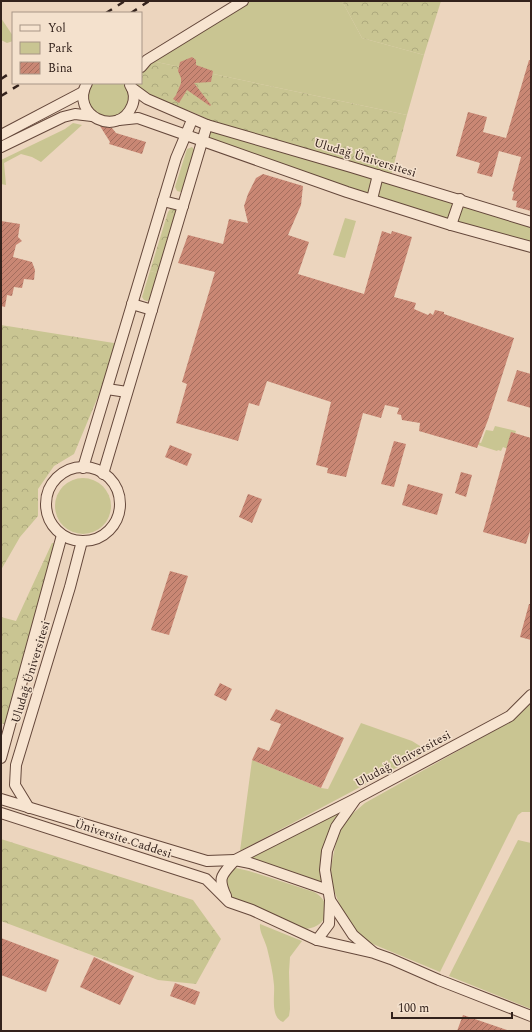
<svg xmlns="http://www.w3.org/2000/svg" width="532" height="1032" font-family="Spectral,serif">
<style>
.green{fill:#c9c592}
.forest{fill:url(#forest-crowns)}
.building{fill:url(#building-hatch)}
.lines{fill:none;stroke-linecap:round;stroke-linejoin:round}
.secondary-casing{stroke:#65483b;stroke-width:12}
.secondary{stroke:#f7e4d0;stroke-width:10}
.rail{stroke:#33221c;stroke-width:2.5;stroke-dasharray:7 7;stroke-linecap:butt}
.labels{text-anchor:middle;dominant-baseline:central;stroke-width:3;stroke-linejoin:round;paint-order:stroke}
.street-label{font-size:12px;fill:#33221c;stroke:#f4e1cd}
</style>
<defs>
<pattern id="forest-crowns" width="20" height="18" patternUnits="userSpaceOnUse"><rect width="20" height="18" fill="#c9c592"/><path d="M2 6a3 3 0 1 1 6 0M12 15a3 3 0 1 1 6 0" fill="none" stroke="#ada97d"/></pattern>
<pattern id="building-hatch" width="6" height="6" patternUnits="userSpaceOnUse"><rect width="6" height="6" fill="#c98774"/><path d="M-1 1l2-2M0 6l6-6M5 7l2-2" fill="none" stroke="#a46e5e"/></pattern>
</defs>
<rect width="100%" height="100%" fill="#ecd5be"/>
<g class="green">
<path d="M243,1h99l20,37 62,17 -17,60 -260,-55z"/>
<path d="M1,18l12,18v5l-6,2 -6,-3z"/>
<path d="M93,83h32c3,4 4,9 4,15 0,4 -1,8 -4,11 -17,20 -48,-1 -32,-26z"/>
<path d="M73,123l9,2 -41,37 -9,-5 -11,-3 -17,9 2,22 -5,-1v-24l64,-31z"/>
<path d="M210,129l321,93v25l-328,-107z"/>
<path d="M192,147l3,4 -14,41 -4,-1 -2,-4 12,-38z"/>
<path d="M345,218l11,3 -11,37 -12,-3z"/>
<path d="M150,271l9,2 -9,27 -3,1 -3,-1 -2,-3z"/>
<path d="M424,425l57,18 5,-13 7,1 2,-5 21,5 -6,19 -7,-3 -2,4 -3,-1 -1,1 -73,-23z"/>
<circle cx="83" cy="506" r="28"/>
<path d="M531,703v109h-9l-4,3 -78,157 -72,-30 -16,-16 -12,-20 -8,-21 -1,-18 4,-20 5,-18 11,-14 14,-12 150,-84z"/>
<path d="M361,723l51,18 16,10 -188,100 12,-91 69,28 7,1z"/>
<path d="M357,798l-30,53 1,39 -93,-30z"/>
<path d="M518,840l13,3v166l-82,-33z"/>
<path d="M236,868l13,3 65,21c20,11 15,35 -9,37l-76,-27 -8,-17 7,-13z"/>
<path d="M260,924l42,17 -12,16 -1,15 1,37 -1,7 -6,6c-13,-5 -8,-26 -9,-37 -1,-12 -4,-25 -7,-37 -2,-8 -8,-16 -7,-24z"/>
</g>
<g class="forest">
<path d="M342,1h99l-17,54 -62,-17z"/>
<path d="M147,60l260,55 -17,64 -180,-59 -20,-9 -43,-12 -18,-16h12v-16z"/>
<path d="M174,207l4,5 -19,61 -9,-2 18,-59 3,-4z"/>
<path d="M1,325l119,19 -46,110 -20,12 -16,23v27l-18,21 -19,33z"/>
<path d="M52,543h4l-50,182 -5,-2v-106l15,4z"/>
<path d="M1,839l192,61 28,39 -25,45 -38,-4 -157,-59z"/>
</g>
<g class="building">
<path d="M192,57l4,3v5l17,6 -2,11 -17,1 17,22 -1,1 -23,-16 -8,13 -6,-4 3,-4 5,-12v-5l-3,-7 2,-9z"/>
<path d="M529,60h2v151l-15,-4 1,-6 -5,-1 2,-8 -2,-1 9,-34 -22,-6 -7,26 -15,-4 3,-10 -24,-7 12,-44 19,5 -4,15 23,6z"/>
<path d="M100,126l12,2 4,5 30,9 -4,12 -33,-10 1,-2z"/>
<path d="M263,174l40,12 -2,19 -13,30 21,7 -11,32 66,20 18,-63 9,3 1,-3 20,6 -18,60 22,6 -2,6 14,6 2,-2 3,2 2,-5 9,2v2l70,24 -26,82 -11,28 -58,-17 1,-8 -18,-3 -1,-5 -4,-1 2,-6 -14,-3 -4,13 -18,-5 -17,64 -19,-4 1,-5 -12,-3 15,-63 -64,-21 -8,25 -10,-3 -11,38 -62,-18 11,-39 -5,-2 33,-110 -37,-9 10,-28 35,9 6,-25 19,4 -4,-17 4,-12 8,-16z"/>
<path d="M1,221l19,3 -2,13 4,4 -6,4 -3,12 19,5 3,8 -1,10 -10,-1 -2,9 -8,-1 -2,9 -5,-1 -2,12 -4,-1z"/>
<path d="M517,370l14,4v34l-24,-7z"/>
<path d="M511,432l20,6v90l-5,16 -43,-12z"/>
<path d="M394,441l12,3 -12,43 -13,-3z"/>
<path d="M170,445l22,9 -5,12 -22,-9z"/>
<path d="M461,472l11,3 -6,22 -11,-4z"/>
<path d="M408,484l35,10 -6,21 -35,-10z"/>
<path d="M248,494l14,5 -10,24 -13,-6z"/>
<path d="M170,571l18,5 -19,59 -18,-5z"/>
<path d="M529,604h2v36l-11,-3z"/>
<path d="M220,683l12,6 -6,12 -12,-6z"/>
<path d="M276,709l68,29 -23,50 -69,-28 6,-13 11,4 12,-27 -11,-4z"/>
<path d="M1,938l58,22 -13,32 -45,-17z"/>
<path d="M94,957l40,19 -14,29 -40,-18z"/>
<path d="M175,983l25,9 -5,13 -25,-9z"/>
<path d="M463,1015l44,15v1h-50z"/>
</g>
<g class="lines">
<defs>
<g id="secondary">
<path d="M141,67l6,-7 96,-59"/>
<path d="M87,83c-18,32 31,56 45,23 3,-7 2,-15 -2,-21"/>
<path d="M132,88l15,11 60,26 144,42 180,55"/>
<path d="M119,120l19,-2 209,74 104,33 80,22"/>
<path d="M1,135l82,-43"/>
<path d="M1,147l62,-30 12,-3 17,2"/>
<path d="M372,199l6,-24"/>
<path d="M163,201l20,5"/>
<path d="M451,225l9,-26"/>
<path d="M132,304l20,6"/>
<path d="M107,389l20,3"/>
<circle cx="83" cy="504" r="37"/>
<path d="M83,468l93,-310 16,-38"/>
<path d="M103,474l104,-349"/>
<path d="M1,758l61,-223"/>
<path d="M1,799l206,62 28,-1 15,3 78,27"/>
<path d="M355,800l-19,27 -9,24 -2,19 5,30 23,35 20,17"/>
<path d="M29,808l-14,-23 1,-20 54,-178 12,-46"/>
<path d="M1,813l205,66 23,23 23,8 65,30 57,13 17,6 48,21 92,36"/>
<path d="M226,896c-9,-19 -4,-21 9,-36l122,-62 153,-82 21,-21"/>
<path d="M317,940l12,-16 1,-24"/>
</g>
</defs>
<use href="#secondary" class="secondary-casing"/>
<use href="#secondary" class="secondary"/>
<g class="rail">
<path d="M106,13l19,-12"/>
<path d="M131,13l18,-12"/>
<path d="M1,79l12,-8"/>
<path d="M1,96l21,-13"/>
</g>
</g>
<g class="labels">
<g class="street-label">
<text transform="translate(365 158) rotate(17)">Uludağ Üniversitesi</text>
<text transform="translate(31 672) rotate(-73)">Uludağ Üniversitesi</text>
<text transform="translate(403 759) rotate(-28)">Uludağ Üniversitesi</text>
<text transform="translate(123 839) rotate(18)">Üniversite Caddesi</text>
</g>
</g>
<rect width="532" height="1032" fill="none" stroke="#33221c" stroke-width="4"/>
<rect x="12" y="12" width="130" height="72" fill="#f4e1cd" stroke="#a79586"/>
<rect x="20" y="25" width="20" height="6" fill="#f7e4d0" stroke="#a79586"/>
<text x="48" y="32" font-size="12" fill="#33221c">Yol</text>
<rect x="20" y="42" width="20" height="12" fill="#c9c592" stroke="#a79586"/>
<text x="48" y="52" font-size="12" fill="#33221c">Park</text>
<rect x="20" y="62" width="20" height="12" fill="url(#building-hatch)" stroke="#a79586"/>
<text x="48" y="72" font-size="12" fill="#33221c">Bina</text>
<path d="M392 1012v6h120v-6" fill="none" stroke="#33221c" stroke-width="2"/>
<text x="398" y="1012" font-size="12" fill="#33221c" stroke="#f4e1cd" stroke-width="3" paint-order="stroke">100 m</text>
</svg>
